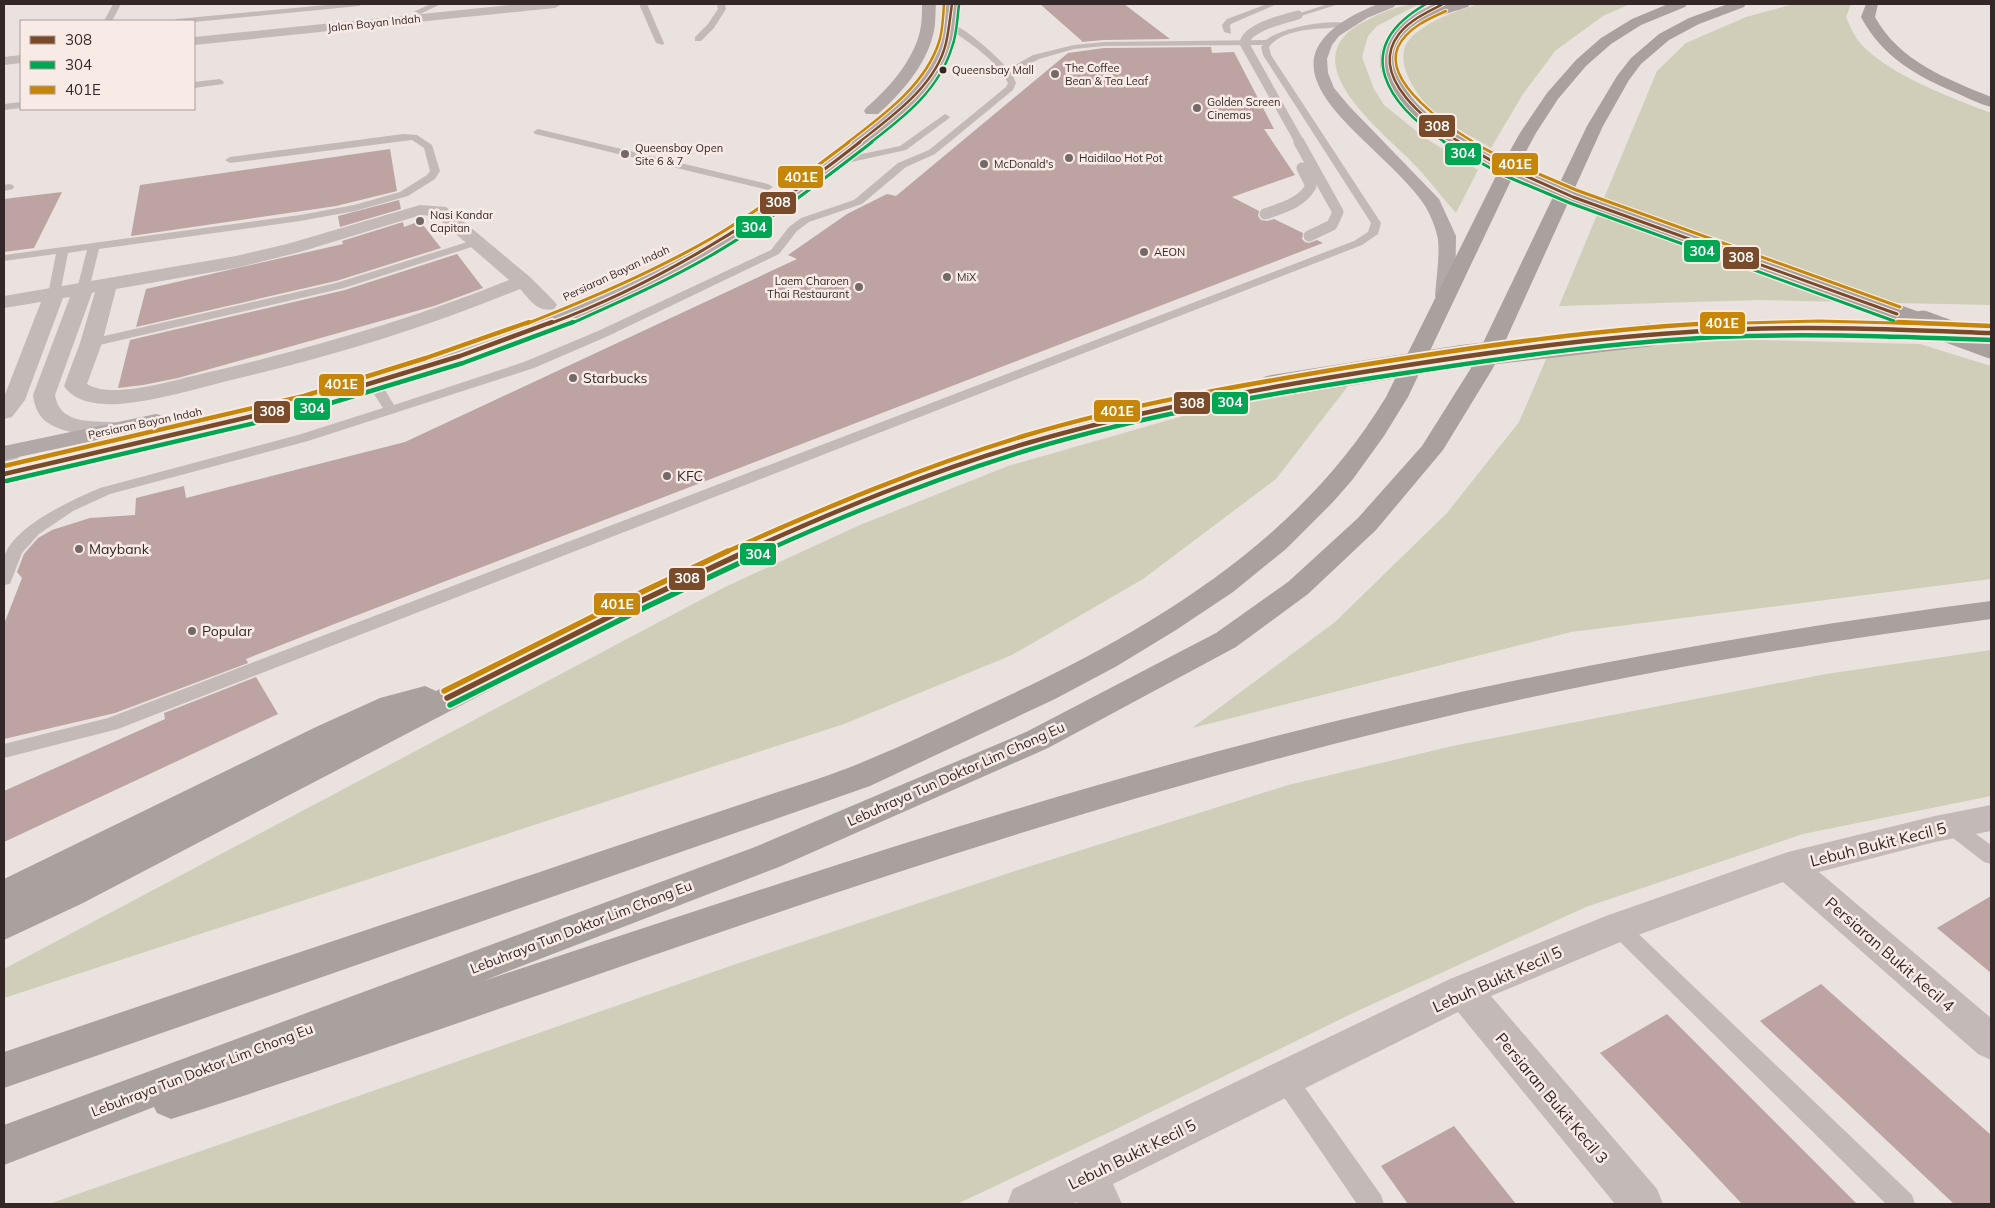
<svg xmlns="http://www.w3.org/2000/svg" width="1995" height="1208" font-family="Mulish,sans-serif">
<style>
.green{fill:#d0ceb9}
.building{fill:#bda3a1}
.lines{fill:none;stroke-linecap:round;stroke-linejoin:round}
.lane{fill:#c3bab7;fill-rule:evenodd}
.street{fill:#c3bab7;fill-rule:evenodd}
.primary{fill:#b1a8a7;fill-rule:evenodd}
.highway{fill:#a9a19d;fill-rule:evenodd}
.lane-bridge-far1{stroke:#c3bab7;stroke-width:9}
.lane-bridge{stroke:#c3bab7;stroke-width:11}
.highway-bridge-far1{stroke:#a9a19d;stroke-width:18}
.highway-bridge{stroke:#a9a19d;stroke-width:23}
.bus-1-far3-casing{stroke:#f8ebe5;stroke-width:4.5}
.bus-1-far2-casing{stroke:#f8ebe5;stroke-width:5.5}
.bus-1-far1-casing{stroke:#f8ebe5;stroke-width:8}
.bus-1-casing{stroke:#f8ebe5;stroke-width:9}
.bus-2-far3-casing{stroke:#f8ebe5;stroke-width:4.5}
.bus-2-far2-casing{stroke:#f8ebe5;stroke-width:5.5}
.bus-2-far1-casing{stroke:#f8ebe5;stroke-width:8}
.bus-2-casing{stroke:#f8ebe5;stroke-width:9}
.bus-3-far3-casing{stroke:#f8ebe5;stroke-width:4.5}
.bus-3-far2-casing{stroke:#f8ebe5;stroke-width:5.5}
.bus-3-far1-casing{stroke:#f8ebe5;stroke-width:8}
.bus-3-casing{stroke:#f8ebe5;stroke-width:9}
.bus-1-far3{stroke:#7a4b2a;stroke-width:2.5}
.bus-1-far2{stroke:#7a4b2a;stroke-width:3}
.bus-1-far1{stroke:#7a4b2a;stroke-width:4.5}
.bus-1{stroke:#7a4b2a;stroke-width:5.5}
.bus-2-far3{stroke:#00a651;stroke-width:2.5}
.bus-2-far2{stroke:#00a651;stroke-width:3}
.bus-2-far1{stroke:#00a651;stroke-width:4.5}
.bus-2{stroke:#00a651;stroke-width:5.5}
.bus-3-far3{stroke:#c6860a;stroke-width:2.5}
.bus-3-far2{stroke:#c6860a;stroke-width:3}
.bus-3-far1{stroke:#c6860a;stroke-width:4.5}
.bus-3{stroke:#c6860a;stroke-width:5.5}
.bus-dot{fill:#332827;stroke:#f8ebe5;stroke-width:2}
.poi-dot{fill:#736967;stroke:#f8ebe5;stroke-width:2}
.labels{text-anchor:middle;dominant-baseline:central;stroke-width:5;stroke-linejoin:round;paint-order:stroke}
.far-street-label{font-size:11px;fill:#332827;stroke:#f8ebe5}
.far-poi-label{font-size:11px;fill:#332827;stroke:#f8ebe5;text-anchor:start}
.far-bus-label{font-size:11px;fill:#332827;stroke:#f8ebe5;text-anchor:start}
.poi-label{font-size:14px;fill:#332827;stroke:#f8ebe5;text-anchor:start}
.street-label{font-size:14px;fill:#332827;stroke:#f8ebe5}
.near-street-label{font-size:16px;fill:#332827;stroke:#f8ebe5}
.line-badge{stroke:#f8ebe5;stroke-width:2}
.badge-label{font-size:14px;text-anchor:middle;font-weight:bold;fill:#fff}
</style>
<rect width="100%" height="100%" fill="#eae2de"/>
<g class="green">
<path d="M1419,4l-42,22 -9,10 -6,21 12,32 10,16 41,33 53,32 -22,43c-15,-17 -29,-36 -45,-52 -29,-30 -117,-97 -53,-136 18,-10 40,-21 61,-21z"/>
<path d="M1480,4h150l-27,12 -48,35 -32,43 -32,54c-22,-13 -47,-25 -64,-43 -12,-13 -27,-36 -23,-55 5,-23 55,-41 76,-46z"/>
<path d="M1794,4h57l-5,13c4,9 8,19 15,27 28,31 91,54 130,69v192l-232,-5 -200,6 98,-235 29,-28 60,-26z"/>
<path d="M1715,339l205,5 71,22v213l-420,53 -379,96 143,-106 112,-109 72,-91 28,-65z"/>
<path d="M1355,377l-79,102 -133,100 -131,76 -168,69 -840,274v-29l721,-382 135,-62 148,-59 203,-58z"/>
<path d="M1991,650v146l-188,38 -217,73 -233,106 -241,118 -155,73h-908l687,-240 282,-94 270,-85 169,-40 369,-71z"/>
</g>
<g class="building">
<path d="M1040,4h84l46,35 -66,1 -23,2 1,-1z"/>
<path d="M1211,47l1,6 22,-1 40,77h-10l31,46 -63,22 27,14 -1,5 3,4 6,1 7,-2 29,14 -1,6 3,3 4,1 8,-3 6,3 -986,380 -91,36 2,4 -133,50 -111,26v-115l18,-46 -5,-6 7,-18 14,-16 14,-8 38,-12 45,-3 1,-17 48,-12 2,12 219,-56 392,-183 -9,-4 59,-41 40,-20 9,2 172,-143 36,-5z"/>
<path d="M390,149l7,42 -61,15 -205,30 9,-51z"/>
<path d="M62,192l-28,56 -30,4v-53z"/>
<path d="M399,200l2,9 -61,18 -2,-11z"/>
<path d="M420,221l21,27 -105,33 -200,46 10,-38 197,-45 -1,-3 61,-19 1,5z"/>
<path d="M457,254l26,34 -49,18 -256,72 -35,7 -25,3 12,-48 215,-50z"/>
<path d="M256,677l22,37 -274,128v-51l161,-72 -1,-6z"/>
<path d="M1991,896v77l-54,-45z"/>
<path d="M1821,984l170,151v69h-37l-194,-183z"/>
<path d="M1667,1014l190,190h-115l-142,-151z"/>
<path d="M1454,1126l62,78h-108l-27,-38z"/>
</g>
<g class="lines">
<g class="lane">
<path d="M113,4h8l-9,17h-8z"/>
<path d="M337,4h26l-4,2 -165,16 -21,-1 4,-2z"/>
<path d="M431,4h10l-21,10 -7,-2z"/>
<path d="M639,4h8l17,39 -1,2 -7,-2z"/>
<path d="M717,4h8l1,5 -12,19 -13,13h-6v-4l13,-13 10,-15z"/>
<path d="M1267,4h10l-44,19 -3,2 1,9 -7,-2 -2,-7 5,-6z"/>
<path d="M1328,4h11l-41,13 -4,-2z"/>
<path d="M947,23c13,-1 52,35 61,46l25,-14 41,-10 30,-3 162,-2c17,-13 61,-20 82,-17l1,2 -4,2c-23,2 -61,0 -76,20l2,8 110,168 -3,11 -16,11 -1244,484 -114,29v-14l104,-26 1246,-477 14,-9 3,-9 -108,-168 -2,-8 2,-2 -159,1 -30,3 -35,10 -27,15 4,9 -3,7 -78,64 -29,13 -44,37 -53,18 -12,9 -18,23 -173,83 -72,31 -226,73 -198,53 -37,17 -34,23 -17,19 -12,31 -6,1c0,-8 -2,-19 0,-27 7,-31 70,-59 96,-70l198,-53 85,-27 -16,-25 2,-3h10l15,25 130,-43 74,-31 173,-81 18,-23 12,-9 53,-18 44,-37 31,-13 77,-63 2,-4c-13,-25 -39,-40 -61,-56z"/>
<path d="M220,79l4,3 -1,2 -29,4v-6z"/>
<path d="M21,102v6l-17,2v-6z"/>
<path d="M945,114l5,3 -2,2 -42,31 -73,16 -5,-3 5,-3 67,-14z"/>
<path d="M538,129l230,55 5,3 -5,3 -233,-56 -2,-2z"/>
<path d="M403,134l14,1 15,10 8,26 -5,8 -27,17 -53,15 -55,10 -201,28 -10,40 -6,4 -6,-4 10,-39 -19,3 -8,41 -6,4 -6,-4 8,-40 -52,7v-6l296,-40 54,-10 46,-13 27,-17 3,-4 -6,-23 -12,-8 -182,23 -5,-3 5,-3z"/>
<path d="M9,184l4,1 1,2 -1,2 -9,2v-6z"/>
<path d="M477,239l4,1 2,2 -2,2 -137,44 -253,59 -6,-4 6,-4 245,-56z"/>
<path d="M1951,818l7,3 33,24v19l-7,-2 -40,-31 -3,-5 3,-5z"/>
<path d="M1618,918l7,3 287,274 3,9h-29l-275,-271 -3,-6 3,-6z"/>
<path d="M1285,1068l8,3 88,124 3,9h-27l-80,-117 -4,-8 4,-8z"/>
</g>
<g class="street">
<path d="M519,4h43l-7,4 -361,37v-8z"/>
<path d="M21,55v8l-17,2v-8z"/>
<path d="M420,205l26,2 84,70 24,24 3,4 -3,4c-16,4 -24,-9 -34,-20 -95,39 -193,69 -293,92 -35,9 -72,20 -108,23 -19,1 -44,-1 -55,-18l16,-43 15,-51 -3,1 -37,102c6,35 47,23 72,29l4,5 -4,5c-21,5 -66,1 -83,-14 -7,-7 -10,-16 -11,-25l37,-98 -7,1 -38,102 -13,17 -8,2v-22l37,-95 -37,6v-12l232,-40 51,-12zM421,215l14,1 74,64c-102,41 -201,69 -308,94 -27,6 -90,26 -114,10l15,-41 14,-54 120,-21 64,-16z"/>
<path d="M9,445l8,2 4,5 -8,20 -9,2v-28z"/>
<path d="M1991,805v26l-56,11 -116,30 172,146v42l-13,-6 -195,-172 -153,56 -139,58 166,193 6,15h-48l-157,-192 -345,172 9,20h-44l-1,-2 -5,2h-65l6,-15 437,-210 156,-63 182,-64 147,-36z"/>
</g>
<g class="primary">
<path d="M922,4h14c-1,10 0,21 -3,31 -7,30 -33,60 -55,79h-12l-2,-3 2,-3c22,-19 45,-45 53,-73 3,-10 3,-21 3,-31z"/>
<path d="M945,4h14l-6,40 -8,19 -22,32 -16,16 -68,56 -63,45 -63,42 -92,46 -53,23 -100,38 -164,50 -300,70v-14l286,-66 162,-50 102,-36 53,-23 92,-46 65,-42 63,-45 70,-54 16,-16 18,-26 8,-19z"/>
<path d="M1378,4h18l-2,3 -27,11 -28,18 -7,9 -5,14 1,14 6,15 15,18 90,93 17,37 -1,60 -3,4 -7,2 -7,-2 -3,-4c1,-15 6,-48 2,-61 -2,-10 -9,-26 -16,-35 -48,-66 -189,-137 -43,-196z"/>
<path d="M1434,4h16l-32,19 -15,15h-10l-2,-3c11,-15 26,-23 43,-31z"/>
<path d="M156,414l8,2 4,5 -4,5 -160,34v-14z"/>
</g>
<g class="highway">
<path d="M1450,4h20l-2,3c-22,7 -53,14 -68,33 -6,8 -5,20 -3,30 13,40 53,61 88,79l2,4 -2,4c-12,2 -22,-6 -32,-11 -31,-18 -97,-69 -64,-110 14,-18 40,-25 61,-32z"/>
<path d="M1668,4h19l-2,3 -44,18 -30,19 -25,22 -28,33 -22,34 -21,39 -107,225 -24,39 -31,43 -20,23 -47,47 -53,43 -57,38 -59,36 -62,33 -185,87 -866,302v-36c177,-60 355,-120 533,-179 69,-24 139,-47 208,-70 34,-12 70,-22 103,-35 56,-22 110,-49 164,-74 146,-69 289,-156 374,-297l112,-225 22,-39 27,-40 29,-33 25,-22 31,-19z"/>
<path d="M1728,4h18l-2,3 -45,17 -30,16 -28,24 -12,16 -26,46 -110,242 -50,82 -67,80 -68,64 -72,53 -188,101 -269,119 -296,114c243,-80 485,-162 732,-229 257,-69 513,-117 776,-151v18c-86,12 -172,24 -258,39 -217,37 -432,91 -643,154 -298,89 -588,200 -884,296l-35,11 -14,-6 -3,-6 -150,58v-40l751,-278 271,-115 190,-99 72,-51 70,-64 64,-72 49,-78 116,-242 30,-50 14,-18 28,-24 30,-16z"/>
<path d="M1866,4h12l-3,13c24,44 72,62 116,80v10c-11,-3 -22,-8 -32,-13 -41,-17 -77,-37 -98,-77z"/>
<path d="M1820,323l171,4v12c-114,-1 -228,-5 -342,2l-7,-2 -3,-4 3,-4 7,-2z"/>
<path d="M1270,380l8,2 3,5 -3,5 -117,23 -99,25 -71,22 -156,60 -77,34 -151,73 -526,275 -77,36v-61l312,-152 64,-29 45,-12 11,5c185,-94 373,-187 572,-250 85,-27 174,-44 262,-61z"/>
</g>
<path class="lane-bridge-far1" d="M1298,15c-14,4 -50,12 -54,28l56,100"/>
<g class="lane-bridge">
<path d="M1299,142l39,70 -6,13 -23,11"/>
<path d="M1265,214c17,-6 37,-11 46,-28l-9,-18"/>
</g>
<path class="highway-bridge-far1" d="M1479,153l58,28 47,19 342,124"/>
<g class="highway-bridge">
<path d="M1923,322l68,25"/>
<path d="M1270,387l188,-30 191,-22"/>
</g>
<defs>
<g id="bus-1-far3">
<path d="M1443,4c-16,8 -33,16 -44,30 -33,43 30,89 62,109"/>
<path d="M858,143c33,-26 78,-57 88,-100 3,-13 4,-26 6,-39"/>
</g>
<g id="bus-1-far2">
<path d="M1459,142l33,19 81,36 324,117"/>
<path d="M549,324c113,-42 216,-107 311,-182"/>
</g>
<g id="bus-1-far1">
<path d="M4,474l292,-68 164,-50 92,-34"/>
<path d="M744,552c93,-42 189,-82 287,-110 122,-35 247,-57 371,-76 115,-18 229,-33 345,-37 81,-3 163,1 244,4"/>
</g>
<path id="bus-1" d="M447,698l198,-99 102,-48"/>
<g id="bus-2-far3">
<path d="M1426,4c-78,45 -38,101 20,139"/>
<path d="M870,143c34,-26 69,-53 82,-96 5,-13 5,-28 7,-42"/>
</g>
<g id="bus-2-far2">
<path d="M1444,142l57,32 69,29 324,118"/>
<path d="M570,324c47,-21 95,-42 140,-68 57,-33 110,-74 162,-114"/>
</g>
<g id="bus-2-far1">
<path d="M6,481l292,-68 165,-50 110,-41"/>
<path d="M763,552c86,-39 174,-74 265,-102 123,-37 251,-58 377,-77 104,-16 209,-31 314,-36 91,-4 182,0 272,3"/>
</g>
<path id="bus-2" d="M450,705l198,-99 117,-55"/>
<g id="bus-3-far3">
<path d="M1446,11c-18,8 -39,17 -48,36 -16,36 52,81 77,96"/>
<path d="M847,143c35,-27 78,-57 92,-101 4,-12 4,-26 5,-38"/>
</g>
<g id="bus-3-far2">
<path d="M1472,142l32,17 72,31 324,117"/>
<path d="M526,324c63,-25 127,-52 186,-86 48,-28 93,-63 137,-96"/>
<path d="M1707,324l112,-3 114,3"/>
</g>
<g id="bus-3-far1">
<path d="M1898,322l93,4"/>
<path d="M4,466l300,-70 122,-38 103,-36"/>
<path d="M726,552c98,-44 198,-86 301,-117 104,-31 210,-49 317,-67 129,-21 258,-40 389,-46"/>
</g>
<path id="bus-3" d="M444,691l198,-99 86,-41"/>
</defs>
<use href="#bus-1-far3" class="bus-1-far3-casing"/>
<use href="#bus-1-far2" class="bus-1-far2-casing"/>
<use href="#bus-1-far1" class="bus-1-far1-casing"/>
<use href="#bus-1" class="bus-1-casing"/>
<use href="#bus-2-far3" class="bus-2-far3-casing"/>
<use href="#bus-2-far2" class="bus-2-far2-casing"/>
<use href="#bus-2-far1" class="bus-2-far1-casing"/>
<use href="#bus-2" class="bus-2-casing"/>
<use href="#bus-3-far3" class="bus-3-far3-casing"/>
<use href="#bus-3-far2" class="bus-3-far2-casing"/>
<use href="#bus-3-far1" class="bus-3-far1-casing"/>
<use href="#bus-3" class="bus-3-casing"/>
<use href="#bus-1-far3" class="bus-1-far3"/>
<use href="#bus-1-far2" class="bus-1-far2"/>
<use href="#bus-1-far1" class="bus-1-far1"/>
<use href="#bus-1" class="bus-1"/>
<use href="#bus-2-far3" class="bus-2-far3"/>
<use href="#bus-2-far2" class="bus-2-far2"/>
<use href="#bus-2-far1" class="bus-2-far1"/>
<use href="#bus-2" class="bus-2"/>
<use href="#bus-3-far3" class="bus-3-far3"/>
<use href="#bus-3-far2" class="bus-3-far2"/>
<use href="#bus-3-far1" class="bus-3-far1"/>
<use href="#bus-3" class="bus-3"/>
</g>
<circle class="bus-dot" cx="943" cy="70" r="4.5"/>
<g class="poi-dot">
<circle cx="1055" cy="74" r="5"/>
<circle cx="1197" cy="108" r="5"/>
<circle cx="625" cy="154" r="5"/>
<circle cx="1069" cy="158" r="5"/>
<circle cx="984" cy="164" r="5"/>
<circle cx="420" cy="221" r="5"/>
<circle cx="1144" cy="252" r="5"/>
<circle cx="947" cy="277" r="5"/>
<circle cx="859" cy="287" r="5"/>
<circle cx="573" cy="378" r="5"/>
<circle cx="667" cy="476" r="5"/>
<circle cx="79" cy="549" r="5"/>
<circle cx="192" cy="631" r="5"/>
</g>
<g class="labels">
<g class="far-street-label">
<text transform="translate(374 23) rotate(-6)">Jalan Bayan Indah</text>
<text transform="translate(616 273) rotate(-25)">Persiaran Bayan Indah</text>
<text transform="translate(145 423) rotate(-12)">Persiaran Bayan Indah</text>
</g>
<g class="far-poi-label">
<text x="1065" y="68">The Coffee<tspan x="1065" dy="13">Bean &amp; Tea Leaf</tspan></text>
<text x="1207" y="102">Golden Screen<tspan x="1207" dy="13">Cinemas</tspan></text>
<text x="635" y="148">Queensbay Open<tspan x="635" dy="13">Site 6 &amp; 7</tspan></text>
<text x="1079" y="158">Haidilao Hot Pot</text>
<text x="994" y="164">McDonald's</text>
<text x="430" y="215">Nasi Kandar<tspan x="430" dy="13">Capitan</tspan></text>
<text x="1154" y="252">AEON</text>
<text x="957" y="277">MiX</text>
<text x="849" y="281" text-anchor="end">Laem Charoen<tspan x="849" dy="13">Thai Restaurant</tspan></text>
</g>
<g class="far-bus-label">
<text x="952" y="70">Queensbay Mall</text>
</g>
<g class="poi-label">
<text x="583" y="378">Starbucks</text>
<text x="677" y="476">KFC</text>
<text x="89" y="549">Maybank</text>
<text x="202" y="631">Popular</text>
</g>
<g class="street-label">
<text transform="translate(956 774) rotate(-24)">Lebuhraya Tun Doktor Lim Chong Eu</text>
<text transform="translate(581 927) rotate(-21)">Lebuhraya Tun Doktor Lim Chong Eu</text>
<text transform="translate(202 1070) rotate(-21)">Lebuhraya Tun Doktor Lim Chong Eu</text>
</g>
<g class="near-street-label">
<text transform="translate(1878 844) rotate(-14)">Lebuh Bukit Kecil 5</text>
<text transform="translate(1890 954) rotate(41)">Persiaran Bukit Kecil 4</text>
<text transform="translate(1497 979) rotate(-24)">Lebuh Bukit Kecil 5</text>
<text transform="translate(1552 1098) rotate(50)">Persiaran Bukit Kecil 3</text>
<text transform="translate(1132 1154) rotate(-26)">Lebuh Bukit Kecil 5</text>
</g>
</g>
<g class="line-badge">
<rect x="1418" y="114" width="38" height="24" rx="5" fill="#7a4b2a"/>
<rect x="1444" y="142" width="38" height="24" rx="5" fill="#00a651"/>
<rect x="1491" y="152" width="48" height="24" rx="5" fill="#c6860a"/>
<rect x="777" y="165" width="47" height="24" rx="5" fill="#c6860a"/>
<rect x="759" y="191" width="38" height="24" rx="5" fill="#7a4b2a"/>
<rect x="735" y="215" width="38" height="24" rx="5" fill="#00a651"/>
<rect x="1683" y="239" width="38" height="24" rx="5" fill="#00a651"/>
<rect x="1722" y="246" width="38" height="24" rx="5" fill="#7a4b2a"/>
<rect x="1699" y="311" width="47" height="24" rx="5" fill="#c6860a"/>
<rect x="318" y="373" width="47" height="24" rx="5" fill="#c6860a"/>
<rect x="1211" y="391" width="38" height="24" rx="5" fill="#00a651"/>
<rect x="1173" y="391" width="38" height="24" rx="5" fill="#7a4b2a"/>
<rect x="293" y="397" width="38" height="24" rx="5" fill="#00a651"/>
<rect x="1093" y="399" width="48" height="24" rx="5" fill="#c6860a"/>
<rect x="253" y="400" width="38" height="24" rx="5" fill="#7a4b2a"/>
<rect x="739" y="542" width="38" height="24" rx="5" fill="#00a651"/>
<rect x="668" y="567" width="38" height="24" rx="5" fill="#7a4b2a"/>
<rect x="593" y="592" width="48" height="24" rx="5" fill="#c6860a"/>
</g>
<g class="badge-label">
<text x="1437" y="131">308</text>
<text x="1463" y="158">304</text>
<text x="1515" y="169">401E</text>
<text x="801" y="182">401E</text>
<text x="778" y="207">308</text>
<text x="754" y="232">304</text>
<text x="1702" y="256">304</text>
<text x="1741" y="262">308</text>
<text x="1722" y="328">401E</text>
<text x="341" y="389">401E</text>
<text x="1230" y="407">304</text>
<text x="1192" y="408">308</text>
<text x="312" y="413">304</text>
<text x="1117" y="416">401E</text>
<text x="272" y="416">308</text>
<text x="758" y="559">304</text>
<text x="687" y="583">308</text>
<text x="617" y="609">401E</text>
</g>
<rect width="1995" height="1208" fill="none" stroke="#332827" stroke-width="10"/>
<rect x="20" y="20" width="175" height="90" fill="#f8ebe5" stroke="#a99d99"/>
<rect x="30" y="36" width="25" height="8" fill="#7a4b2a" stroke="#a99d99"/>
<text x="65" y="45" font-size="15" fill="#332827">308</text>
<rect x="30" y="61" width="25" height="8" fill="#00a651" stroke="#a99d99"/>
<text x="65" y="70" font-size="15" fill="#332827">304</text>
<rect x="30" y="86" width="25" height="8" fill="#c6860a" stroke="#a99d99"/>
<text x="65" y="95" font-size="15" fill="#332827">401E</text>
</svg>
